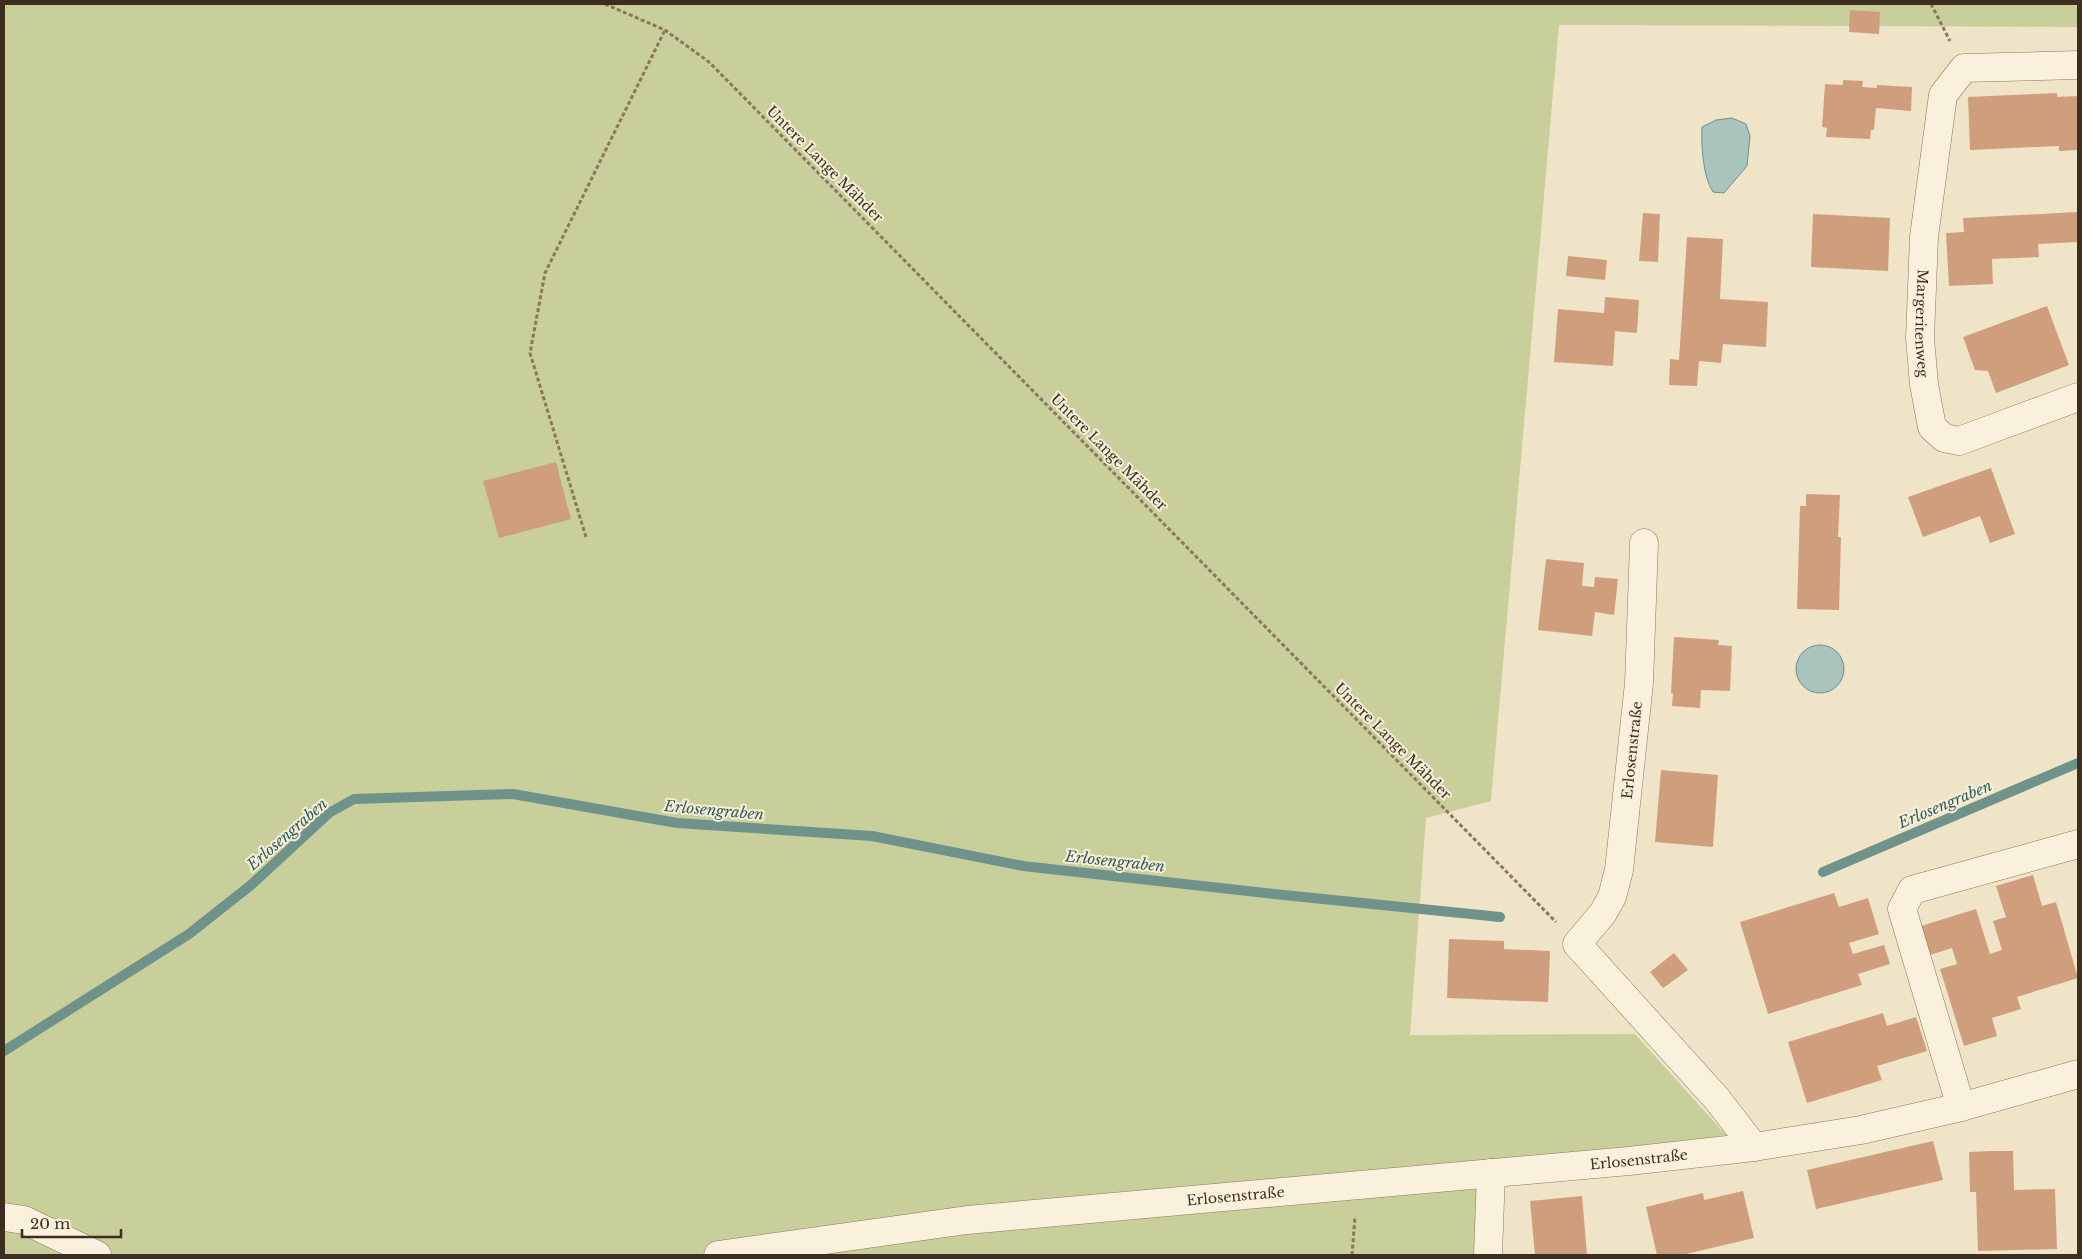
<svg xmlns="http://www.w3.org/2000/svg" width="2082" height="1259" font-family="'Libre Baskerville',serif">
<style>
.green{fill:#c9cf9b}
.water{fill:#a9c4bc;stroke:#6f938a}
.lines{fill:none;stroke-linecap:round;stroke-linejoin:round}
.stream{stroke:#6f938a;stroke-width:10}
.building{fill:#cf9f7d}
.minor-casing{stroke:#8d765c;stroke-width:29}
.path{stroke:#8d765c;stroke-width:3;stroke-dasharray:4 2.5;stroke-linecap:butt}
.minor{stroke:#faf1dc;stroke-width:28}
.labels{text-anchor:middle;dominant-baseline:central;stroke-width:4;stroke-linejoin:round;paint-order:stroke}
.street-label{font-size:14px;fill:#3d2e20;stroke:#f7eed8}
.water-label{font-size:15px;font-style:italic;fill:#2f5d5a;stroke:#f7eed8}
</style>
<rect width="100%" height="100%" fill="#f0e4c8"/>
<path class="green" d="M4,4h2074v23l-519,-2 -68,776 -65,17 -16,217 225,-1 91,101 -234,38 -14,82h-1474z"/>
<g class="water">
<path d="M1732,118l14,6 4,12 -3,30 -23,27 -11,-1c-10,-15 -12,-47 -11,-65l14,-7z"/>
<circle cx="1820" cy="669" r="24"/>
</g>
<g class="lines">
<g class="stream">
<path d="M1823,872l255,-109"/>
<path d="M4,1051l185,-117 62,-49 78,-72 25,-14 159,-5 164,29 195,13 151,30 251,28 226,23"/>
</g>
</g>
<g class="building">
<path d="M1850,10l30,2 -1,22 -30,-2z"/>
<path d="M1843,80l20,1 -1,6 15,1v-3l35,2 -1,24 -35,-3 -2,22h-3l-1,9 -44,-2 1,-9 -5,-1 3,-43 18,1z"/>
<path d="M2057,93v4l21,-1v54l-19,1v-5l-89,4 -2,-53z"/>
<path d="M2078,212v30l-40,2 1,13 -47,2 1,25 -44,2 -3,-53 18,-1 -1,-14z"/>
<path d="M1643,213l17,1 -2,48 -19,-1z"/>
<path d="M1813,214l77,4 -2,53 -77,-4z"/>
<path d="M1687,237l36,2 -3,60 48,3 -2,45 -43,-3 -2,19 -22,-2 -2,25 -28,-1 1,-26 9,1z"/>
<path d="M1568,256l39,4 -2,20 -39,-4z"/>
<path d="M1605,297l34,3 -2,33 -22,-2 -2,35 -59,-4 4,-53 46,4z"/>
<path d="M2047,306l22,59 -73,28 -8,-22 -13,-1 -12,-33z"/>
<path d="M556,462l15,57 -72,19 -16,-57z"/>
<path d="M1991,468l24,66 -25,9 -10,-27 -57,21 -15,-40z"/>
<path d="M1806,494l34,1 -2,42h3l-2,73 -42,-1 3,-103h6z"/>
<path d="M1546,559l38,4 -2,23 12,1 1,-10 23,2 -4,36 -19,-3 -3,24 -54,-6z"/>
<path d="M1674,637l45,3 -1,5 14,1 -2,45 -29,-1 -1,18 -28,-2 1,-13h-2z"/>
<path d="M1661,770l57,5 -5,72 -58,-5z"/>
<path d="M2033,875l9,31 14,-4 22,76 -61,19 4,12 -29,9 5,18 -33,10 -24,-77 17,-5 -5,-16 -22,7 -9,-29 55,-17 14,45 12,-4 -9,-29 13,-4 -10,-31z"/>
<path d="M1834,893l5,14 29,-9 11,36 -30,9 4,11 31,-9 6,19 -32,10 4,11 -94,29 -28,-92z"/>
<path d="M1449,939l55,2v8l46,2 -2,51 -101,-4z"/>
<path d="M1674,953l14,17 -25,18 -13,-16z"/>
<path d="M1883,1013l4,13 29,-9 11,34 -50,15 5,14 -75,23 -19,-61z"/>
<path d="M1933,1141l10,39 -127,29 -9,-39z"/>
<path d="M1990,1151h23l1,39 41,-1 2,60 -79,2 -2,-59h-6l-1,-40z"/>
<path d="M1743,1191l11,47 -72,17h-25l-11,-48 57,-14 1,7z"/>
<path d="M1582,1196l5,59h-52l-5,-54z"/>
</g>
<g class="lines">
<defs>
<g id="minor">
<path id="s1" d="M2078,65l-114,3 -21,27 -19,142 -4,101 4,46 8,43 12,11 15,3 119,-44"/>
<path d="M1644,543l-5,140 -20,187 -7,27 -9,16 -26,31 140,155 37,48"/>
<path d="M1961,1107l-59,-198 10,-19 166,-46"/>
<path d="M4,1217l20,3 73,35"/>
<path id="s2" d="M718,1255l249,-35 662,-59 125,-14 107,-17 100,-23 117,-33"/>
<path d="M1488,1255l3,-82"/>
</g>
</defs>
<use href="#minor" class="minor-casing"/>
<g class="path">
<path d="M605,4l60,26 44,32 847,860"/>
<path d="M1931,4l19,37"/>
<path d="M586,537l-56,-184 15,-80 120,-243"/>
<path d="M1352,1255l3,-39"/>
</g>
<use href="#minor" class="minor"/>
</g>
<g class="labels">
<g class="street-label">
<text transform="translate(825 164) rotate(45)">Untere Lange Mähder</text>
<text stroke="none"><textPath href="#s1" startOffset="378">Margeritenweg</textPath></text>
<text transform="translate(1109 452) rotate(45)">Untere Lange Mähder</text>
<text transform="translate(1393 741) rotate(45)">Untere Lange Mähder</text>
<text transform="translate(1632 750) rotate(-84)">Erlosenstraße</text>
<text stroke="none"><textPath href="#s2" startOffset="926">Erlosenstraße</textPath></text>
<text stroke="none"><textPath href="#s2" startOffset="521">Erlosenstraße</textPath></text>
</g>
<g class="water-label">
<text transform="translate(1945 804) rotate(-23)">Erlosengraben</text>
<text transform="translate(714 810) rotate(5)">Erlosengraben</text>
<text transform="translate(287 834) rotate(-41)">Erlosengraben</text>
<text transform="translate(1115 861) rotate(6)">Erlosengraben</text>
</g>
</g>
<rect width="2082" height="1259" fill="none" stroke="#3d2e20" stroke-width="10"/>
<path d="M22 1229v8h99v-8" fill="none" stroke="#3d2e20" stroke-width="2.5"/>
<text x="30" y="1229" font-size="15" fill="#3d2e20" stroke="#f7eed8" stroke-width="4" paint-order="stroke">20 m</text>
</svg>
